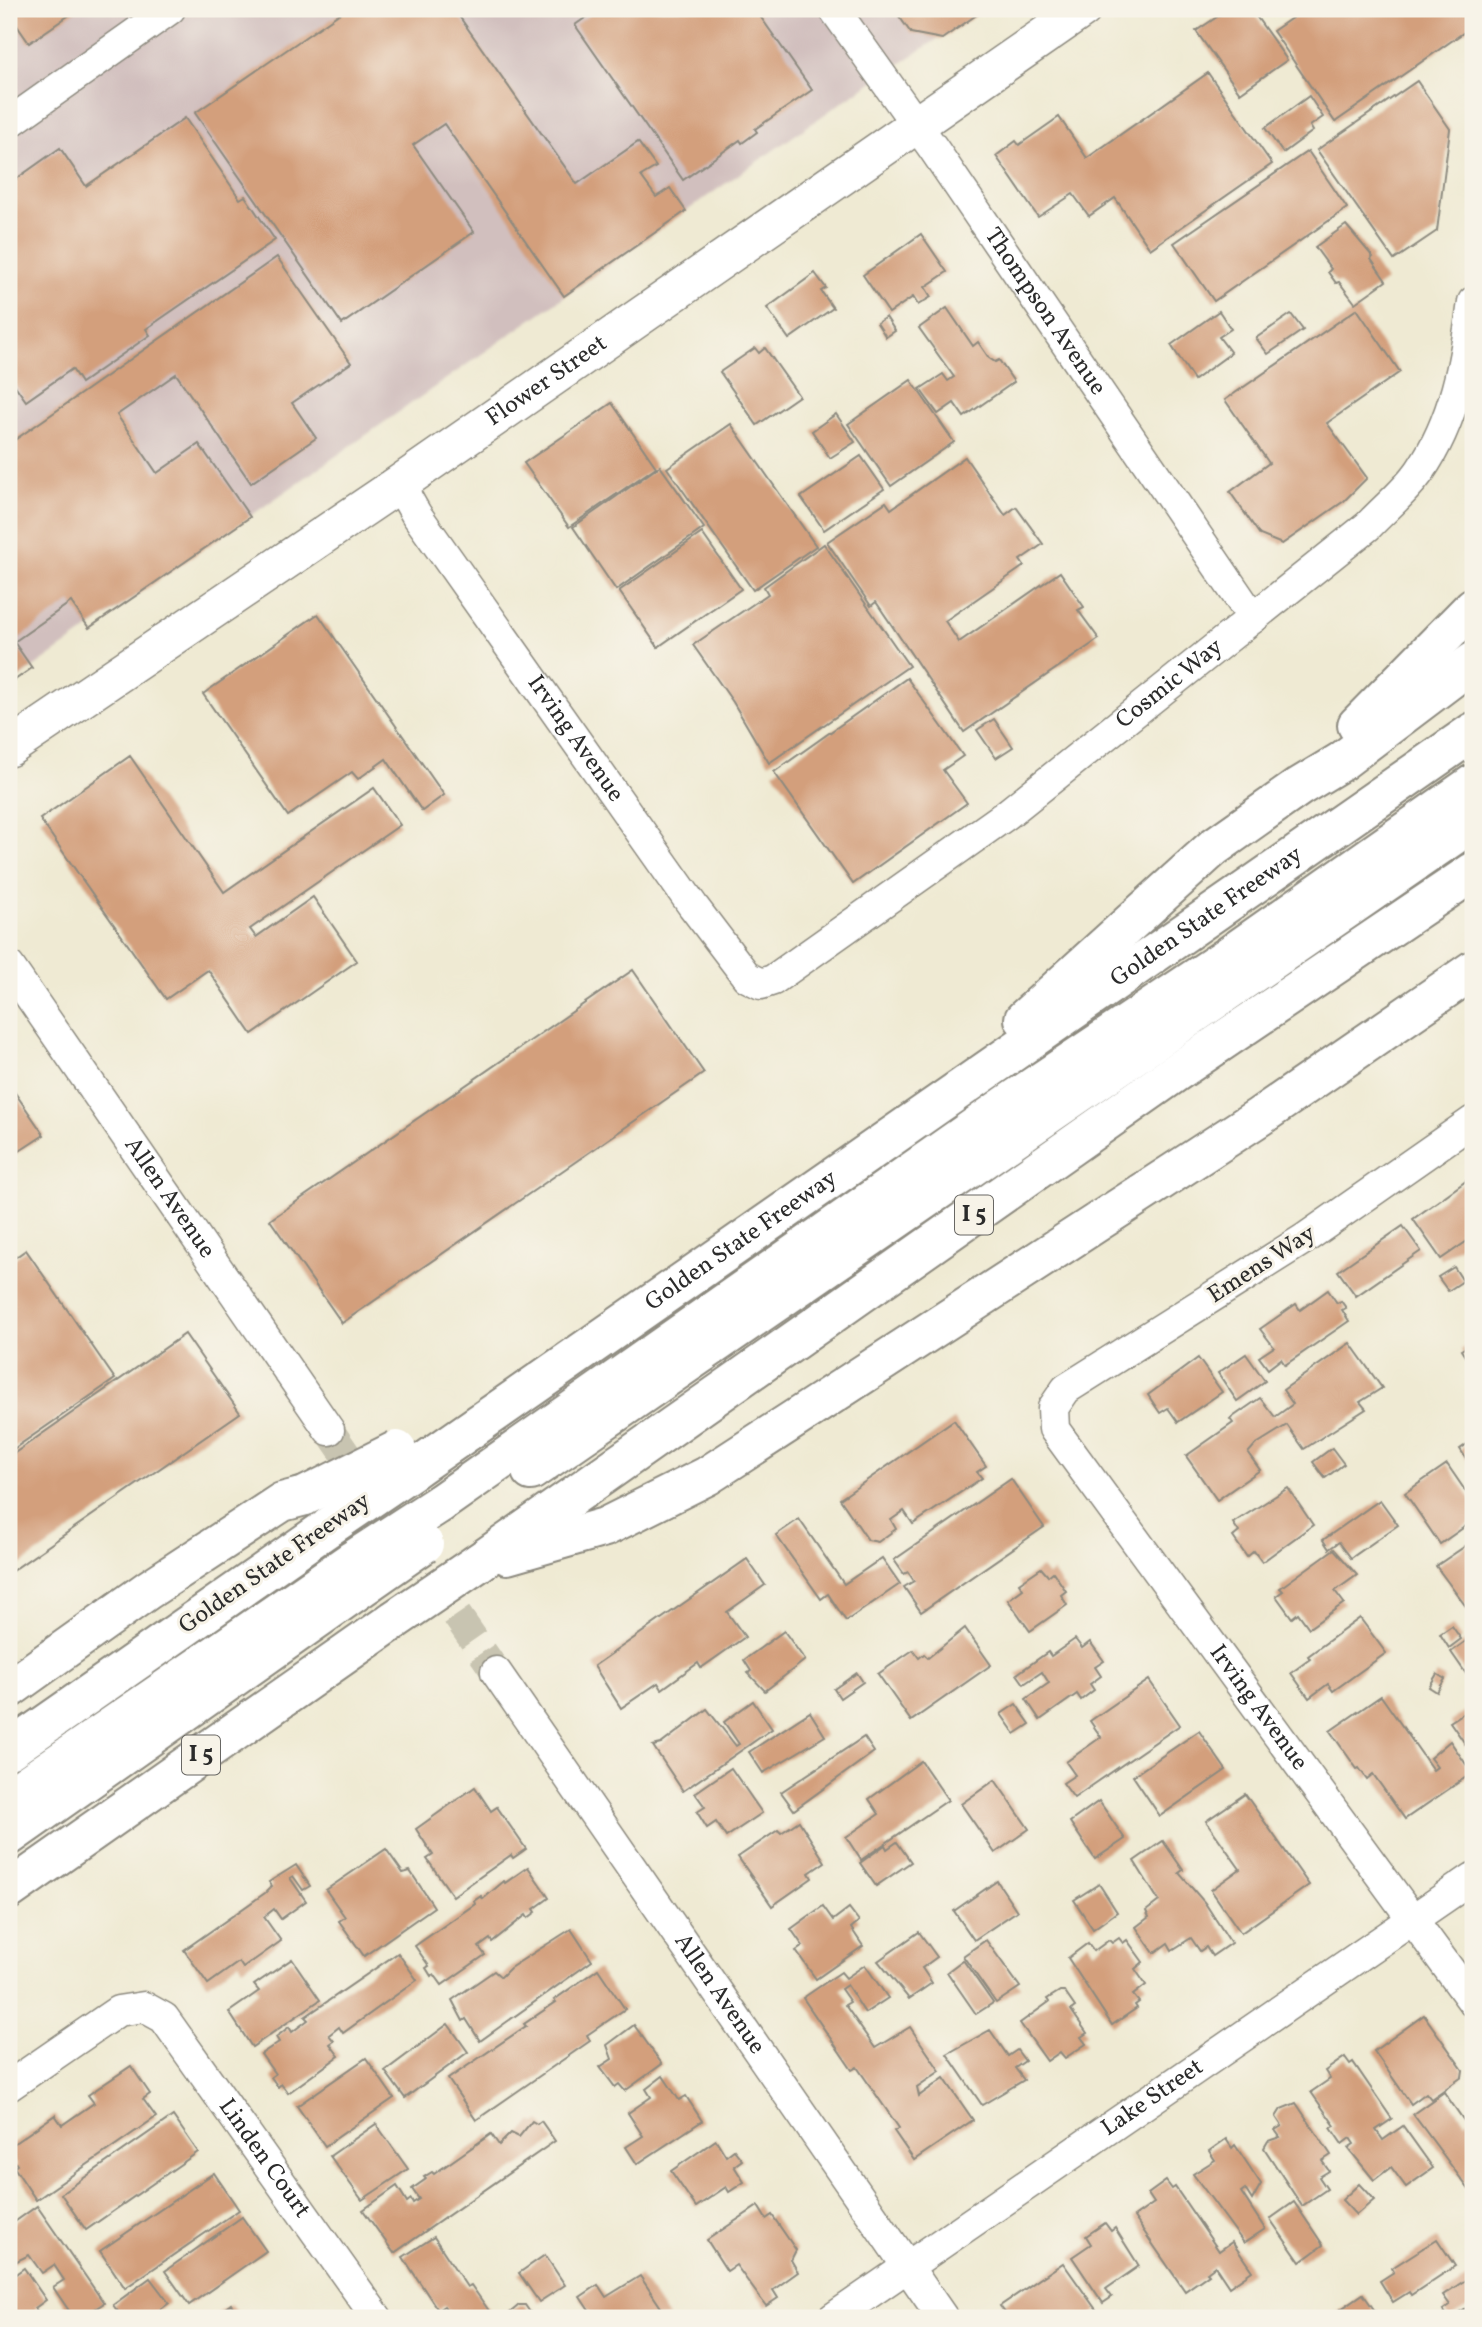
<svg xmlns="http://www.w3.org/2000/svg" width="1482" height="2327" font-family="Vollkorn,serif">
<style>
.industrial{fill:#d1bfbe}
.building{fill:#d39f7b}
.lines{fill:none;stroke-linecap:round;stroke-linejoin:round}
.minor-tunnel{stroke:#c8c4b1;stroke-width:30;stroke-dasharray:30 15;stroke-linecap:butt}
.minor-casing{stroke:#8d8a7f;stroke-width:33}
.tertiary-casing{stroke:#8d8a7f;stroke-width:40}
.motorway-casing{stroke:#8d8a7f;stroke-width:42}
.minor{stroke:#fff;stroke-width:30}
.tertiary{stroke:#fff;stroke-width:37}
.motorway{stroke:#fff;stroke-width:38}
.motorway-bridge-casing{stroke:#8d8a7f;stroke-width:42;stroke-linecap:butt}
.motorway-bridge{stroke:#fff;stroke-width:38}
.labels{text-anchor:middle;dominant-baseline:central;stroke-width:6;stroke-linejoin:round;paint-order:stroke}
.shield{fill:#f7f3e8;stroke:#686764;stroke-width:2}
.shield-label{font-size:23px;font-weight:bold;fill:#2b2b2b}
.street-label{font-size:24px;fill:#2b2b2b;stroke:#f7f3e8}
</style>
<rect width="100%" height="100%" fill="#f7f3e8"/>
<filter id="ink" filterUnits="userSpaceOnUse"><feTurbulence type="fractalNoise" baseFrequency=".0143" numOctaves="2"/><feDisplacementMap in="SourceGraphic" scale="14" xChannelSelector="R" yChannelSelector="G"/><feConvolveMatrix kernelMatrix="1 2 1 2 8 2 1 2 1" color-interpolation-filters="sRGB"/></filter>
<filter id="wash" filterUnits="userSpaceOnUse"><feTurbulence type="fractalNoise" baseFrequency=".00686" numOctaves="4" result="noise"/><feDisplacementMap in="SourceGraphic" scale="28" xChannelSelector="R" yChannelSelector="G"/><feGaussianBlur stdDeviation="1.57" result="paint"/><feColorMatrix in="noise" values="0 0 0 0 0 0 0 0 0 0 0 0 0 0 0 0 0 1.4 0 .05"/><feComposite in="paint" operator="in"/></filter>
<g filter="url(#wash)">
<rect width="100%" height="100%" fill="#efead3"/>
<path class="industrial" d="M9,9h974l-138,91 -836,585z"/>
<g id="blocks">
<g class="building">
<path d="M9,9h69l-49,34 -20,-29z"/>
<path d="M346,9h108l123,175 61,-42 18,25 -15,9 15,21 14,-9 16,23 -122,85 -120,-172 -31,21 61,87 -132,92 -147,-211z"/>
<path d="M564,9h16l-11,7z"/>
<path d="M598,9h157l57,81 -57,39 2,3 -15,11 -2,-3 -57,40 -108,-155z"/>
<path d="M894,9h91l-43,30 -31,-6z"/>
<path d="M1229,9h22l36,51 -47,33 -44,-62z"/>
<path d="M1305,9h11l4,6 9,-6h144v17l-138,96 -62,-91z"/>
<path d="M1208,73l64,91 -122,85 -35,-51 -26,18 -16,-22 -35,23 -42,-61 20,-15 3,4 40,-28 28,41z"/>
<path d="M1417,81l33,48 -13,102 -43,29 -77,-110z"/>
<path d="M1309,96l14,21 -13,9 3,5 -30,22 -18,-25z"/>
<path d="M185,118l55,81 5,-3 30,44 -129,89 4,6 -69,48 -9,-14 -46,32 -17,-24v-193l51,-36 26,38z"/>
<path d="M1308,151l39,57 -133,93 -40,-58z"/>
<path d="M1346,225l27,32 -2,2 15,22 -31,22 -16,-21 -3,1 -8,-11 3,-3 -16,-22z"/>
<path d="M921,234l26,38 -22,15 6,10 -13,8 -5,-8 -24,16 -26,-38z"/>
<path d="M277,257l74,106 -59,40 24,35 -65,45 -75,-109 -59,41 40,58 42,-29 51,73 -161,111 -18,-26 -57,40 18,26 -23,16v-240z"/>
<path d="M815,273l11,15 -5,3 12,17 -44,31 -22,-31z"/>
<path d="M947,308l26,38 5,-4 11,16 6,4 4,-2 15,22 -50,35 -10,-14 -16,11 -18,-25 23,-15 5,7 6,-4 -35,-49z"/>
<path d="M1357,309l43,63 -73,51 40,55 -23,23 -62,43 -22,-9 -30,-43 39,-29 -44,-63z"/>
<path d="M1219,311l12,18 -12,8 12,16 -37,27 -23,-35z"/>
<path d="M1291,314l12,16 -35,24 -12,-16z"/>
<path d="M886,317l9,14 -9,6 -9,-14z"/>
<path d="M755,348l4,5 6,-5 34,48 -42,29 -37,-53z"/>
<path d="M911,380l43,62 -63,44 -43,-62z"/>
<path d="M612,403l44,64 -87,60 -45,-64z"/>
<path d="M836,414l19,28 -25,16 -18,-27z"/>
<path d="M731,424l85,122 -63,44 -86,-122z"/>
<path d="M861,456l23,33 -60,41 -23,-33z"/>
<path d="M965,457l40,58 11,-8 27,37 -23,16 4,6 -79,55 14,21 101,-70 24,35 -6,3 21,29 -135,93 -88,-130 -5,4 -44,-64 59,-40 5,7z"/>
<path d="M660,466l44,62 -88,62 -43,-63z"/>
<path d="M702,533l39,56 -83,58 -39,-56z"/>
<path d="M824,544l85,122 -140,97 -36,-61 -40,-57 75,-51 -4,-7z"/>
<path d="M318,614l126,181 -22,16 -36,-52 -28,20 -6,-7 -64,44 -85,-122z"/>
<path d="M907,678l56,78 -20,14 24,33 -114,81 -79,-112z"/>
<path d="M994,719l19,28 -17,11 -19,-28z"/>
<path d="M130,756l94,136 150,-104 26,37 -150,104 6,8 57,-40 44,64 -105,73 -44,-64 -42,29 -126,-180z"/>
<path d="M633,970l71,103 -362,250 -72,-103z"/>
<path d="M9,1084l35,51 -35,23z"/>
<path d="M1473,1176v61l-32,22 -28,-40z"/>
<path d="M1403,1226l18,25 -65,45 -18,-25z"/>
<path d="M26,1250l89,129 -106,73v-190z"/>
<path d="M1454,1267l9,14 -15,10 -10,-14z"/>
<path d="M1328,1290l9,13 4,-2 5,7 -4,2 7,11 -64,44 -4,-6 -13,10 -9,-12 15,-10 -14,-18 36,-25 4,6z"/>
<path d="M185,1334l55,79 -231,160v-116z"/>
<path d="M1350,1343l32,45 -22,14 6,7 -62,40 -17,-24 -32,20 -7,8 12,17 -43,30 -31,-44 47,-33 -3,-4 30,-21 15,19 18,-13 -10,-14z"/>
<path d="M1473,1343v15l-5,3 -7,-11z"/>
<path d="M1246,1354l19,27 -28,20 -19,-28z"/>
<path d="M1198,1358l24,34 -44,30 -10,-14 -8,5 -12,-18z"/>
<path d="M954,1420l32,46 -9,6 5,6 -69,46 -9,-13 -13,9 5,9 -18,13 -10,-2 -28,-41z"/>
<path d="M1473,1440v29l-13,-20z"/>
<path d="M1332,1448l12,16 -19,14 -12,-16z"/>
<path d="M1447,1464l26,38v19l-33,23 -35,-51z"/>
<path d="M1011,1479l33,48 -123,85 -17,-25 10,-6 -6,-9 -4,2 -10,-14z"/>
<path d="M1288,1488l25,37 -51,37 -8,-11 -7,6 -14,-20 6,-5 -6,-9z"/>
<path d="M1380,1500l18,25 -47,33 -12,-16 -10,7 -6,-9z"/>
<path d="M799,1519l45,65 38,-26 18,26 -54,37 -18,-27 -7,5 -45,-64z"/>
<path d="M1473,1541v75l-37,-50z"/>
<path d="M1334,1549l23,26 -22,16 9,12 -35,25 -11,-15 -6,5 -16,-22 7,-5 -3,-3z"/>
<path d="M747,1559l18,26 -38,27 18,25 -44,31 -3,-5 -36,26 -4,-6 -37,25 -27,-42z"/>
<path d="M1041,1568l7,8 5,-4 13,19 -5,4 6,10 -37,26 -22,-31 15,-11 -4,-6z"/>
<path d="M1360,1618l26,35 -53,38 -5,-7 -19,14 -18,-25 19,-14 -2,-3z"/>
<path d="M1452,1626l9,13 -12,9 -9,-14z"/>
<path d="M965,1628l26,37 -80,56 -33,-47 35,-24 6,8 5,-4 4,4z"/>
<path d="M784,1631l21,29 -40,31 -17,-18 3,-2 -7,-11z"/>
<path d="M1473,1636v35l-6,4 -16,-23z"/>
<path d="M1075,1639l7,9 8,-6 14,19 -9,6 6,9 -11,8 4,6 -13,10 -4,-6 -37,26 -14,-21 23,-16 -7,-11 -18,12 -7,-10 31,-22 3,4z"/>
<path d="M857,1673l6,9 -23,16 -6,-9z"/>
<path d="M1437,1674l8,5 -8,13 -8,-5z"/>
<path d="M1149,1680l31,45 -106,73 -11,-15 12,-8 -9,-13 35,-25 -11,-16z"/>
<path d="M1381,1696l52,74 4,-3 -7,-9 20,-17 22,32 -67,46 -32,-45 -6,5 -8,-11 -2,1 -27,-38z"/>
<path d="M753,1701l19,28 -89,62 -30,-45 8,-2 46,-35 29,37 3,-2 -15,-22z"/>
<path d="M1016,1704l14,20 -15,10 -14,-20z"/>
<path d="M1467,1711l6,9v35l-23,-33z"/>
<path d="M810,1712l15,24 -62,37 -14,-21z"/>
<path d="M1199,1731l27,39 -66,46 -27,-40z"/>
<path d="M864,1737l10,15 -80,58 -13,-18z"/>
<path d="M921,1761l27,39 -87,60 -15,-23 33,-23 -10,-15z"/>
<path d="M731,1768l31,45 -36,24 -10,-15 -9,6 -10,-16 8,-5 -10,-14z"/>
<path d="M995,1780l34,49 -34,24 -34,-49z"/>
<path d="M475,1787l16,24 6,-4 29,42 -13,9 -2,-3 -58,41 -26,-37 6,-4 -17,-26z"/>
<path d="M1245,1794l64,91 -68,48 -30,-43 29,-21 -34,-48z"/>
<path d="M1099,1801l26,38 -30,20 -25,-37z"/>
<path d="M799,1821l26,41 -16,11 3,5 -40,28 -34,-49 40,-27 3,3z"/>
<path d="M1163,1841l20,29 -4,3 26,30 26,40 -19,13 -6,-9 -6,4 -9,-13 -19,12 -4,-7 -14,10 -18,-26 13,-10 -3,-6 13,-10 -25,-40z"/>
<path d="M897,1842l14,20 -35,24 -16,-23 25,-18 2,4z"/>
<path d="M386,1849l17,24 7,-2 24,36 -70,49 -25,-35 6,-4 -19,-27z"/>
<path d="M296,1865l14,21 -7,4 -10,-14 -3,2 16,23 -25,18 -7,-10 -10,8 17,24 -38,27 -4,-6 -31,22 -24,-34 81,-57 7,-7 -3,-4z"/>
<path d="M528,1867l21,31 -15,11 2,3 -8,6 -2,-3 -34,27 -2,-3 -11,8 6,8 -43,30 -8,-11 -3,2 -5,-8 3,-2 -14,-20 60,-42 -1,-3 7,-5 2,3 21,-18 1,2z"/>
<path d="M997,1881l20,30 -43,29 -20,-29z"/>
<path d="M1099,1884l18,28 -24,17 -19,-29z"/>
<path d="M823,1906l10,14 16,-12 10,13 -8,7 12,18 -47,33 -20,-28 7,-5 -12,-17z"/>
<path d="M571,1929l21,32 -112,80 -14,-22 -3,2 -11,-21 42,-29 7,6 9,-9z"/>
<path d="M919,1932l18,25 -15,11 10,15 -23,16 -31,-38z"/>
<path d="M1119,1938l4,5 4,-3 16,22 -8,7 11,16 -13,10 6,7 -4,3 2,3 -25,17 -44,-67 20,-15 6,8 15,-11 3,3z"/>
<path d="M986,1940l34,47 -24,16 -33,-47z"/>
<path d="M398,1953l19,27 -74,53 -4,-6 -10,8 5,6 -4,3 9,12 -51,37 -7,-9 -3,3 -7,-10 4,-3 -14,-20 18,-12 -3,-5 13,-10 3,5 16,-12 -3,-3z"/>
<path d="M292,1959l28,41 -68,47 -23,-35 30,-21 -5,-6z"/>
<path d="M963,1960l30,43 -17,11 -29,-42z"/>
<path d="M865,1965l23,33 -23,15 -18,-28 -6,4 9,13 -5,3 30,43 35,-21 30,44 -23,16 2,9 25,-18 29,42 -59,40 -20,-29 5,-3 -42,-61 -5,3 -49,-72 38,-26 5,6z"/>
<path d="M598,1969l27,40 -38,26 3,6 -114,79 -28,-41 78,-53 -2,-2 32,-22 -2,-2z"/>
<path d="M1060,1991h4l11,16 -4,3 16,23 -6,4 5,7 -21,14 -5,-6 -13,9 -27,-38 29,-21 -2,-3z"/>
<path d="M1424,2015l39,55 -1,7 -31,22 -5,-6 -15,11 -37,-53z"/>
<path d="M448,2024l20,28 -63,46 -20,-27z"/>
<path d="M634,2025l28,39 -37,27 -6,-7 -4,3 -15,-20 12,-8 -5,-14z"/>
<path d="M990,2030l18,26 9,-6 8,11 -10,7 9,12 -42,25 -35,-51z"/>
<path d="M1345,2057l5,7 3,-2 39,57 -16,11 7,10 20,-14 30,42 -27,19 -15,-20 -17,13 -26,-32 6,-4 -4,-6 -8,6 -11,-16 4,-2 -24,-34 19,-13 -5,-8z"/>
<path d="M366,2058l28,40 -69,48 -28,-40z"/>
<path d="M131,2066l19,28 -7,5 13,18 -120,83 -22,-33 3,-2 -8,-12v-6l46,-32 7,10 32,-22 -6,-8z"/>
<path d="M663,2076l16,24 7,-4 16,25 -65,43 -11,-17 17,-11 -15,-23 23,-16 -5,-8z"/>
<path d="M1444,2092l21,30 8,-6v79l-60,-81z"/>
<path d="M1296,2103l35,52 -9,6 7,10 -10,6 8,12 -25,17 -38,-58 4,-7 12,-4 -5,-7 7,-4 -6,-9 5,-8z"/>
<path d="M173,2116l25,36 -112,78 -25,-36z"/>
<path d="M532,2121l5,3 4,-3 14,20 -161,112 -31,-43 34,-24 10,16 4,-3 2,4 6,-4 -7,-10 14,-10 -2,-2 8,-5 2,2 57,-40 8,11 12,-12 8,4z"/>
<path d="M376,2124l32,45 -46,31 -32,-44z"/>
<path d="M1226,2139l6,9 3,-3 26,39 -9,16 -7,-11 -4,3 24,37 -21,14 -51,-69 22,-14 -6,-9z"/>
<path d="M716,2140l10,16 8,-6 8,10 -8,6 10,16 -15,10 -3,-5 -30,20 -25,-36z"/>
<path d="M214,2173l25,37 -114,78 -25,-37z"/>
<path d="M1166,2181l6,8 3,-2 44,64 13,-9 20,29 -23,16 -14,-21 -8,6 2,2 -24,17 -51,-74 20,-14 -6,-9z"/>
<path d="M1359,2184l15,16 -18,15 -14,-15z"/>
<path d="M1294,2202l29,43 -23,17 -30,-43z"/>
<path d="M37,2206l67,97 -23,15h-7l-21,-31 11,-7 -10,-15 -12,8 -13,-18 -20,10v-39z"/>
<path d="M758,2206l8,13 6,-4 24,35 -5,10 7,12 -25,18 5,8 -12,8 -30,-41 -9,6 -20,-31z"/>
<path d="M242,2217l24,34 -77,54 -24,-34z"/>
<path d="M1105,2223l6,8 4,-3 24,38 -33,23 6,8 -9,6 -31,-46 19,-13 -5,-8z"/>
<path d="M434,2237l33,50 4,-2 23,33h-41l-9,-12 -6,4 -35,-53z"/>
<path d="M1437,2239l18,27 -44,29 -2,-3 -16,10 -13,-21 14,-9 -2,-4z"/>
<path d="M545,2255l20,30 -26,17 -20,-29z"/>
<path d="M1063,2263l34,48 -10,7h-14l-3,-4 -7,4h-54l-9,-12z"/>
<path d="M24,2268l22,32 -11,8 7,10h-33v-39z"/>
<path d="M1473,2275v29l-24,14 -6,-8 7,-5 -7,-10z"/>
<path d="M640,2276l28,42h-74l-14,-21 18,-12 8,12z"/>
<path d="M150,2278l19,25 -20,15h-26l-10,-13z"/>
<path d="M1363,2294l17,24h-47l-2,-2z"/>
<path d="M231,2304l10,14h-29z"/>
<path d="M519,2305h6l9,13h-30z"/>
</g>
</g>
</g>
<g filter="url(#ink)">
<use href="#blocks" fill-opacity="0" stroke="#8d8a7f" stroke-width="2"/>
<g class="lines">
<path class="minor-tunnel" d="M329,1430l167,242"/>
<defs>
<g id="minor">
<path id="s1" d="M834,9l99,139 320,470"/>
<path d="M9,123l161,-114"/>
<path id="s2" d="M399,484l17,30 277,392 54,71 14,7 12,-4 233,-165 362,-289c17,-18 38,-35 52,-55 35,-51 45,-110 53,-169"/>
<path id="s3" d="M9,966l320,464"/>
<path id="s4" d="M1473,1121l-169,118 -238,150 -13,19 1,21 419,573"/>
<path id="s5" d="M496,1672l447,646"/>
<path id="s6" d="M9,2086l109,-75 26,-4 20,11 213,300"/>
<path id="s7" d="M833,2318l640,-440"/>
</g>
<g id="tertiary">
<path id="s8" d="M9,748l390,-264 684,-475"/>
</g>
<g id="motorway">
<path d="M1357,725l116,-118"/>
<path d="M1024,1019l190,-172 85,-60 43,-26 131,-99"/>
<path id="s9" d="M414,1469l1059,-737"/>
<path d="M531,1471l942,-649"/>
<path d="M439,1504l570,-401 218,-146 246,-173"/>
<path d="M507,1555l98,-28 102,-51 552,-359 214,-147"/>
<path d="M478,1563l697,-490 298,-201"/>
<path d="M9,1689l139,-99 134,-88 23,-6"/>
<path d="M9,1750l321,-224"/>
<path d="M9,1797l344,-237"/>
<path d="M9,1836l359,-253"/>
<path d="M9,1890l385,-270"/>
</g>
</defs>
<use href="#minor" class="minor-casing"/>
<use href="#tertiary" class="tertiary-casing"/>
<use href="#motorway" class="motorway-casing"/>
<use href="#minor" class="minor"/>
<use href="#tertiary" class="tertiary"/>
<use href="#motorway" class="motorway"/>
<defs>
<g id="motorway-bridge">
<path d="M305,1496l92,-46"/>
<path d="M330,1526l84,-57"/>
<path d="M353,1560l86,-56"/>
<path d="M368,1583l56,-39"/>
<path d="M394,1620l84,-57"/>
</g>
</defs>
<use href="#motorway-bridge" class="motorway-bridge-casing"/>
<use href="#motorway-bridge" class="motorway-bridge"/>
</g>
</g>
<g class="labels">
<g class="shield">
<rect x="955" y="1195.5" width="38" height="39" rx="5"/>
<rect x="182" y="1735.5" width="38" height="39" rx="5"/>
</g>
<g class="shield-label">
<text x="974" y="1215">I 5</text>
<text x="201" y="1755">I 5</text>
</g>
<g class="street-label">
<text stroke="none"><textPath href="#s1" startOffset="369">Thompson Avenue</textPath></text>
<text stroke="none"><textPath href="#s8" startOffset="651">Flower Street</textPath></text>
<text stroke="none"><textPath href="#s2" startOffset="1127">Cosmic Way</textPath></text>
<text stroke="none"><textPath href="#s2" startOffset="310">Irving Avenue</textPath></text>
<text stroke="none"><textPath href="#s9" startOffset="966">Golden State Freeway</textPath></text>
<text stroke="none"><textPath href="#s3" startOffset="282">Allen Avenue</textPath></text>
<text stroke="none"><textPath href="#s9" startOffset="399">Golden State Freeway</textPath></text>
<text transform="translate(1262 1265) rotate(-33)">Emens Way</text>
<text transform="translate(275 1564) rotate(-35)">Golden State Freeway</text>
<text stroke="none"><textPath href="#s4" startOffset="877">Irving Avenue</textPath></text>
<text stroke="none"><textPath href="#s5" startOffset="392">Allen Avenue</textPath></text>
<text stroke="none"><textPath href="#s7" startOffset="388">Lake Street</textPath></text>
<text stroke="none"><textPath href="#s6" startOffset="354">Linden Court</textPath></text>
</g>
</g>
<rect width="1482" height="2327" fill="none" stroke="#f7f3e8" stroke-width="35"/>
</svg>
